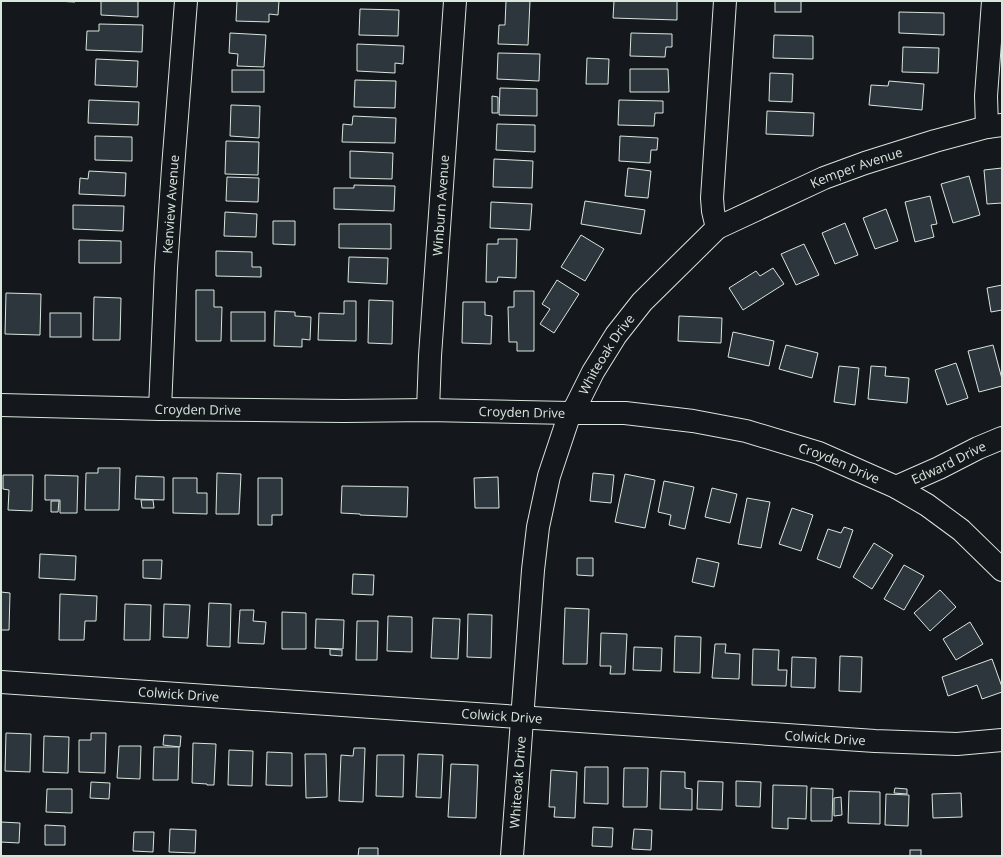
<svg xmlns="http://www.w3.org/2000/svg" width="1003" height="857" font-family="'Open Sans',sans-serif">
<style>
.building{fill:#2c363c;stroke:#d8e6dc}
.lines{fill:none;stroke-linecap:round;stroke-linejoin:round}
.minor-casing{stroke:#d8e6dc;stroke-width:24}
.minor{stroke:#14181c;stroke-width:22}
.labels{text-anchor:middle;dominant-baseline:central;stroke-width:3;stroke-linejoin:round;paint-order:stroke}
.street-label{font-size:13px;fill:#d8e6dc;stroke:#14181c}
</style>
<rect width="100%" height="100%" fill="#14181c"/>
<g class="building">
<path d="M55,1h20v1z"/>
<path d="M101,1h37v16l-37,-2z"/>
<path d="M237,1h42l-1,14 -9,-1v8l-33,-1z"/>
<path d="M506,1h24l-2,44 -30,-1 1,-19h6z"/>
<path d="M614,1h63v19l-64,-2z"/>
<rect x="775" y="1" width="26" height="11"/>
<path d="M360,9l39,1 -1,26 -39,-1z"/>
<path d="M899,12l45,1v22l-45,-2z"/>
<path d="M99,24l44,1 -1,27 -56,-2 1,-19h12z"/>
<path d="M230,33l36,2 -2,32 -27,-1 1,-12 -9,-1z"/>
<path d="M631,33l41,1v13h-6l-1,10 -35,-1z"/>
<path d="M774,35l39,1v23l-40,-1z"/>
<path d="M357,44l47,2 -1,18 -8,-1v10l-38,-2z"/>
<path d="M903,47l36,1 -1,25 -36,-1z"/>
<path d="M498,53l42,1 -1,27 -42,-2z"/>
<path d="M587,58l22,1 -1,25h-22z"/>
<path d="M96,59l42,2 -1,26 -42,-2z"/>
<path d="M630,69h38l1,23h-39z"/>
<rect x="232" y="70" width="32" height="22"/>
<path d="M770,73l23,1 -1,28 -23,-1z"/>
<path d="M355,80l41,1 -1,27 -41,-1z"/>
<path d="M889,81l35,3 -2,26 -53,-5 2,-20 17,1z"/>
<path d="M500,88l37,1v27l-38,-1z"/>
<path d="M492,96l6,1v16h-6z"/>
<path d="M89,100l50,2 -1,23 -50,-2z"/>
<path d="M619,100l44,1v12h-8l-1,13 -36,-1z"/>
<path d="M231,105l29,1 -1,32 -29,-2z"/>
<path d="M767,111l47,2 -1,23 -47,-2z"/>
<path d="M353,116l43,2 -1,25 -53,-1 1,-18 9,1z"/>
<path d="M497,124l38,1v27l-39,-2z"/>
<path d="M95,136l37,1v24l-37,-1z"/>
<path d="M620,136l38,2 -1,12h-6l-1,13 -31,-2z"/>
<path d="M226,141l33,1 -1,33 -33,-1z"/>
<path d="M350,151l43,2 -1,26 -42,-1z"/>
<path d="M494,159l39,2 -1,27 -39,-1z"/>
<path d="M628,168l23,3 -3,27 -23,-2z"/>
<path d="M1002,168v35l-15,1 -3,-34z"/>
<path d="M89,171l37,2 -1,23 -46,-2 1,-16 8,1z"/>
<path d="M969,176l11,39 -27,8 -12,-39z"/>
<path d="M227,177l32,1 -1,24 -32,-1z"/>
<path d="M354,185l41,1 -1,25 -60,-2v-21h20z"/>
<path d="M930,196l7,28 -6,1 3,12 -19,5 -10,-40z"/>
<path d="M585,201l60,9 -4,24 -60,-10z"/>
<path d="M491,202l41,2 -2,26 -40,-2z"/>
<path d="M73,205l51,1 -1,25 -50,-2z"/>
<path d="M886,209l12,32 -23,8 -12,-31z"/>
<path d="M225,212l32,2 -1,23 -32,-1z"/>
<path d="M273,221h22v24l-22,-1z"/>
<path d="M845,223l13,32 -23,9 -13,-31z"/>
<path d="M339,224h52v25l-52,-1z"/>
<path d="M581,235l23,14 -19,32 -24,-14z"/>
<path d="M498,239h19l-1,39 -18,-1 -1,5h-11l1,-38h11z"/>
<path d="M79,240l42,1v22h-42z"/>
<path d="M804,244l15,31 -23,10 -15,-31z"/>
<path d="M216,251l36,1v15h9v10l-45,-1z"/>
<path d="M349,257l39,1 -1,26 -39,-2z"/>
<path d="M773,268l11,16 -41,26 -14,-22 27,-17 4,5z"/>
<path d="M557,280l22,14 -25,39 -14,-9 10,-15 -8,-5z"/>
<path d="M1002,285v25l-11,2 -4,-24z"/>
<path d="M196,290h18v17h8l-1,34h-25z"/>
<path d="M514,291h20v60h-17v-9h-8l-1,-35h6z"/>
<path d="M6,293l35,1 -1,41 -35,-1z"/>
<path d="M94,297l27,1 -1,42h-27z"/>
<path d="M369,300l24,1 -1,43 -24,-1z"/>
<path d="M344,301h12v40l-38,-1 1,-27 25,1z"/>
<path d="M463,302h22v13l7,1 -1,28 -29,-1z"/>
<path d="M275,311l20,1v4l16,1 -1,23 -8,-1v8l-28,-1z"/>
<rect x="231" y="312" width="34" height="29"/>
<rect x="50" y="313" width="31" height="24"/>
<path d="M679,316l43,2 -1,25 -43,-2z"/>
<path d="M733,332l41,9 -5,25 -41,-9z"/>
<path d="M786,345l32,8 -6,25 -33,-9z"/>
<path d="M993,345l9,34v7l-23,6 -11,-41z"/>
<path d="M956,363l12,35 -21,7 -12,-35z"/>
<path d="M839,366l20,2 -4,37 -21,-3z"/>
<path d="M871,366l15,1 -1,9 24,2 -2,25 -39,-4z"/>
<path d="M98,468h22l-1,42h-34l1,-37h12z"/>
<path d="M217,473l24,1 -2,40h-23z"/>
<path d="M593,473l21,2 -3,28 -21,-2z"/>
<path d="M625,474l30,6 -10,48 -30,-6z"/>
<path d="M3,475h30l-1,36 -24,-1 1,-20 -6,-1z"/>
<path d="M45,475l33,1 -1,37h-17v-13h-15z"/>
<path d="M136,476l28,1v23l-29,-1z"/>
<path d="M498,477l1,31h-24l-1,-30z"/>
<path d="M173,478h24v15h10v21l-34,-1z"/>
<path d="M258,478h24v37h-10v10h-14z"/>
<path d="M664,481l30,6 -9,42 -16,-4 2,-10 -13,-3z"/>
<path d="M342,486l66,1 -1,30 -47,-2v-1l-19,-1z"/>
<path d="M712,488l25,6 -7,29 -25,-6z"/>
<path d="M747,498l23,4 -9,46 -23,-4z"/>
<path d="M141,500h12l1,8h-12z"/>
<path d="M51,501h8l-1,11h-7z"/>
<path d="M792,508l21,7 -12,36 -22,-7z"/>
<path d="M844,527l9,3 -13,38 -23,-9 11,-30 13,4z"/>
<path d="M874,543l19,12 -21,34 -19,-12z"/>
<path d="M40,554l36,2 -1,24 -36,-2z"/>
<path d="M577,558h16v18l-16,-1z"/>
<path d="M697,558l22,5 -5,24 -22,-5z"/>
<path d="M143,560h19l-1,19 -18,-1z"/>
<path d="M904,565l20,11 -20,34 -20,-11z"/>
<path d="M353,574l21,1 -1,20 -21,-1z"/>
<path d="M940,590l16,17 -26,24 -16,-18z"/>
<path d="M1,592l9,1 -1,37h-8z"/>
<path d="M60,594l37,2 -1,25h-11l-1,19h-25z"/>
<path d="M209,603l22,1 -1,43 -23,-1z"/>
<path d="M125,604l26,1 -1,35h-26z"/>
<path d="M164,604l26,1 -2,33 -25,-1z"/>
<path d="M565,608l24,1 -2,55h-24z"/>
<path d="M240,610h14l-1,11 13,1 -2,22 -26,-1z"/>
<path d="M282,612l24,1v36h-24z"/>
<path d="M468,614l24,1 -1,43 -24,-1z"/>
<path d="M388,616l24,1v35l-25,-1z"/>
<path d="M433,618l27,1 -2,40 -27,-1z"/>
<path d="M316,619l28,1 -1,29 -28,-1z"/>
<path d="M357,621h21l-1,39h-21z"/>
<path d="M970,622l13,22 -27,16 -13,-21z"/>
<path d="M601,633l26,1 -2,40h-15l1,-8h-11z"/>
<path d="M675,636l26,1 -1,36 -26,-1z"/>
<path d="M715,644h11l-1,9 15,1 -1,25 -27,-1z"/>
<path d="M634,647l28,1 -1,23 -28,-1z"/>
<path d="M330,649l12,1v6l-12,-1z"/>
<path d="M753,649l26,1 -1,20h9l-1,16 -34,-1z"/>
<path d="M840,656l22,1 -1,35 -22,-1z"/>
<path d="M792,657l24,1 -1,30 -24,-1z"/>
<path d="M992,659l10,28v5l-20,7 -5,-14 -29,11 -6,-19z"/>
<path d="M6,733l25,1 -1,38 -25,-1z"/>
<path d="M91,733h15l-1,40 -26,-1v-32h12z"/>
<path d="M164,735l17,1 -1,11 -17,-2z"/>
<path d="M44,736l25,1 -1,36 -25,-1z"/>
<path d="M193,743l23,1 -2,41h-7v-1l-15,-1z"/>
<path d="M119,746h22l-1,33 -23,-1z"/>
<path d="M154,747h25l-1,33h-25z"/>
<path d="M354,748h11l-2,54 -24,-1 2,-46 12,1z"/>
<path d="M229,750l24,1 -1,35 -24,-1z"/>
<path d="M267,752l25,1v33l-26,-1z"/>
<path d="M305,754h21l1,43 -21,1z"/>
<path d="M418,754l25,1 -2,43 -25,-1z"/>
<path d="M377,755h27l-1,42 -27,-1z"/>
<path d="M451,764l27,1 -2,53 -28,-1z"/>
<path d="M585,767h23v37l-24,-1z"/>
<path d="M624,768h24l-1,39h-24z"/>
<path d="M551,770l26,2 -2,46 -21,-1 1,-10h-6z"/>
<path d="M661,771l24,1v16l7,1v21l-32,-1z"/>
<path d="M698,781l25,1 -1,28 -25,-1z"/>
<path d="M736,781l25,1 -1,25 -24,-1z"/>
<path d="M91,782l19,1 -1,16 -19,-1z"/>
<path d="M773,785l34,1 -1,33 -18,-1v11l-16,-1z"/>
<path d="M811,788l22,1 -1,32h-21z"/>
<path d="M895,788l12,1v5l-13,-1z"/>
<path d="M47,789h25v24l-26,-1z"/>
<path d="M849,791l31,1v32l-32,-1z"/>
<path d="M961,793l1,24 -29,1 -1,-24z"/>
<path d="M886,794l23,1 -1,31 -23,-1z"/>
<path d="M841,797l1,18 -8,1v-18z"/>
<path d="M1,822l19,1 -1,20 -18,-1z"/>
<path d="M45,825l20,1v19h-20z"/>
<path d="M593,827l20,1 -1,19 -20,-1z"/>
<path d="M170,829l26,1 -1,23 -26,-1z"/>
<path d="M634,829l18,1 -1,20 -19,-1z"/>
<path d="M134,832h20l-1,20 -20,-1z"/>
<path d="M359,848h19v8h-20z"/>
<rect x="910" y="850" width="11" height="6"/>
</g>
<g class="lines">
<defs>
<g id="minor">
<path d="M987,127l-1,-31 7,-95"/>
<path d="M717,228l-4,-17 -1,-13 13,-197"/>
<path id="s1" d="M1,405l159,4 184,2 84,-1 142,3h55l68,8 53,10 73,22 77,34 31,18 34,25 41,40"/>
<path id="s2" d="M160,409l6,-141 7,-100 13,-167"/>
<path id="s3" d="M428,410l2,-54 25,-355"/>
<path id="s4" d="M896,487l43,-19 39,-20 24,-10"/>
<path id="s5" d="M1,682l874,59 82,3 45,-4"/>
<path id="s6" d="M512,856l21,-286 5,-43 11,-51 21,-63 5,-5 18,-36 23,-37 26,-33 75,-74 107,-50 41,-15 70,-22 52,-14 15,-2"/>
</g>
</defs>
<use href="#minor" class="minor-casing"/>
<use href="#minor" class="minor"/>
</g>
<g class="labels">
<g class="street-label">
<text stroke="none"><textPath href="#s6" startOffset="839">Kemper Avenue</textPath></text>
<text stroke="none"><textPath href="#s2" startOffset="205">Kenview Avenue</textPath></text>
<text stroke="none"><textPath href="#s3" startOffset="205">Winburn Avenue</textPath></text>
<text stroke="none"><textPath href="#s6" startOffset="518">Whiteoak Drive</textPath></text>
<text stroke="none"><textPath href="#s1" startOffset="197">Croyden Drive</textPath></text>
<text stroke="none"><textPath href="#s1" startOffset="521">Croyden Drive</textPath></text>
<text stroke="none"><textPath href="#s4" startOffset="58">Edward Drive</textPath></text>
<text stroke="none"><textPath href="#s1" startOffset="845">Croyden Drive</textPath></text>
<text stroke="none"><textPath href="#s5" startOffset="178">Colwick Drive</textPath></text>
<text stroke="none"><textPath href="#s5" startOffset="502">Colwick Drive</textPath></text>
<text stroke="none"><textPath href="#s5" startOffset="826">Colwick Drive</textPath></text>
<text stroke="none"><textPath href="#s6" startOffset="74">Whiteoak Drive</textPath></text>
</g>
</g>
<rect width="1003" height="857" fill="none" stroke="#d8e6dc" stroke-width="4"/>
</svg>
